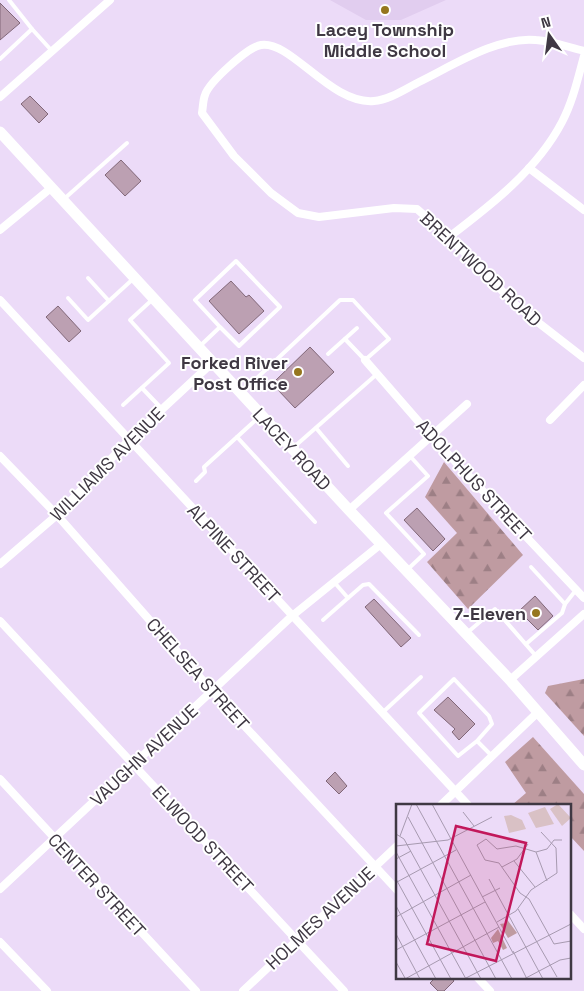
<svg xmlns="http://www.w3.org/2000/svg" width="584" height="991" font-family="'Space Grotesk',sans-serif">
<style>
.built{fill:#e1cdef}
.forest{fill:url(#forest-firs)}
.building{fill:#bca0b2;stroke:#816778}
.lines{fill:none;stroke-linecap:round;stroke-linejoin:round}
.lane{stroke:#fff;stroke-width:4}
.street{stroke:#fff;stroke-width:8}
.secondary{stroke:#fff;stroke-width:11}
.poi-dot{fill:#95761e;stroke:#fff;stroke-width:2}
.labels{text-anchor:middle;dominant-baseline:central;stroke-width:4;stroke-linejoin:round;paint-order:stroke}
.poi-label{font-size:18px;font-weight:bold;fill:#3f3843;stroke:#fff;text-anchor:end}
.street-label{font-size:18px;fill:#3f3843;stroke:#fff}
.inset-road{fill:none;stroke:#a79ab0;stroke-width:1}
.view{fill:#c2185b;fill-opacity:0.15;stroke:#c2185b;stroke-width:2.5}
.inset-edge{fill:none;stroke:#3f3843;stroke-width:2.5}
</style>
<defs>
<pattern id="forest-firs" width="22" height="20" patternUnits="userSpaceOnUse" patternTransform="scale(1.25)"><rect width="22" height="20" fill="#bf9ba1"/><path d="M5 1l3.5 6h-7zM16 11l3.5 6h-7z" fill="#9d7f85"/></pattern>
</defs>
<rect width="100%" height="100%" fill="#ecdbf8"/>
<path class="built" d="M330,0h116l-45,20h-35z"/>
<g class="forest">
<path d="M444,462l79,93 -55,54 -41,-47 30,-29 -32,-36z"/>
<path d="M584,679v57l-39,-43 3,-7z"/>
<path d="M533,737l51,57v57l-14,-15v-31h-58l14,-12 -21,-31z"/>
</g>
<g class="building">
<path d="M0,3l20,20 -20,17z"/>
<path d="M30,96l18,18 -9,9 -18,-19z"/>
<path d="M121,160l20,21 -16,15 -20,-21z"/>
<path d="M231,281l15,16 3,-2 15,16 -25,23 -30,-33z"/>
<path d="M58,306l23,25 -12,11 -23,-25z"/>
<path d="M310,347l24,25 -39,36 -17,-18 2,-3 -5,-6z"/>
<path d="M417,508l28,31 -12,12 -29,-31z"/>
<path d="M535,596l18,20 -15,14 -19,-19z"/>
<path d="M374,599l37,39 -10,9 -36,-40z"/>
<path d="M448,697l27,27 -16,16 -7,-8 3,-3 -21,-19z"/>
<path d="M335,772l12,14 -8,8 -13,-13z"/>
<path d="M436,977h15l3,4 -10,10h-6l-8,-8z"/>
</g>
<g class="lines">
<g class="lane">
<path d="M9,0l23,29"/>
<path d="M0,59l32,-30 20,22"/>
<path d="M64,199l63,-56"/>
<path d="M88,278l21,23"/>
<path d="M68,298l20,22 45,-41"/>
<path d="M200,346l20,-19 19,19 41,-39 -44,-46 -41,39 25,27"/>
<path d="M328,354l29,-26"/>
<path d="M142,388l20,21"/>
<path d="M242,392l98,-92h13l36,39 -24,21 -20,-21"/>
<path d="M123,405l46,-42 -39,-43 23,-21"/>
<path d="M316,428l32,38"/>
<path d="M237,437l78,85"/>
<path d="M294,447l83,-73"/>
<path d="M196,481l9,-9 -1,-5 55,-50"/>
<path d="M531,567l34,37"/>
<path d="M408,569l16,-15 -38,-41 42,-37 -18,-20"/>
<path d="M348,598l15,-13 6,-1 50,51"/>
<path d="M323,620l25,-22 -14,-16"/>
<path d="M468,632l27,-23 41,47"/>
<path d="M526,644l36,-31 3,-9 11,-14"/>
<path d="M382,713l39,-36"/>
<path d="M477,741l-19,15 -39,-43 35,-34 35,37 3,8 -15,17 15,15"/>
</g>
<g class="street">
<path d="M584,51c-16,-4 -32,-10 -48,-11 -38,-4 -84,26 -117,42 -14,7 -30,18 -45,19 -43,4 -83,-61 -113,-56 -13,2 -52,37 -56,50 -2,5 -2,12 -3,18l32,43 37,37 27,20 21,4 75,-9 23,1 32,28 68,69 67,52"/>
<path d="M0,97l110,-97"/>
<path d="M529,168l55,42"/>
<path d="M0,230l51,-42"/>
<path d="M449,237c42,-32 88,-67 113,-115 11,-21 16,-44 22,-66"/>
<path d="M0,300l468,505"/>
<path d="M365,360l67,77 152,161"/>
<path d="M550,420l34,-35"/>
<path d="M0,456l57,59 155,176 186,200"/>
<path d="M349,510l118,-106"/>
<path d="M0,564l57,-49 72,-75 84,-78"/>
<path d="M0,621l344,370"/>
<path d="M510,680l74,-66"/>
<path d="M0,779l196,212"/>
<path d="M441,805l96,-92"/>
<path d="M0,889l292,-273 89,-72"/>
<path d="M570,914l14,15"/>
<path d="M0,942l47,49"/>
<path d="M477,977l13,14"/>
<path d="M243,991l155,-146"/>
</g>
<path class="secondary" d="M0,132l349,378 161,170 74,85"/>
</g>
<g class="poi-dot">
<circle cx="385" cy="10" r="5"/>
<circle cx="298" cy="372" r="5"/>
<circle cx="536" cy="613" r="5"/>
</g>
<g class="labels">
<g class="poi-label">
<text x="385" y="29" text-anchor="middle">Lacey Township<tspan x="385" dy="21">Middle School</tspan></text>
<text x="288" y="362">Forked River<tspan x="288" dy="21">Post Office</tspan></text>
<text x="526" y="613">7-Eleven</text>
</g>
<g class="street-label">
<text transform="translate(481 269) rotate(43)">BRENTWOOD ROAD</text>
<text transform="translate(292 449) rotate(47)">LACEY ROAD</text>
<text transform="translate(107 464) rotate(-45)">WILLIAMS AVENUE</text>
<text transform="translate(474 480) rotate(47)">ADOLPHUS STREET</text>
<text transform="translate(234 553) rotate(47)">ALPINE STREET</text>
<text transform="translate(198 674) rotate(48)">CHELSEA STREET</text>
<text transform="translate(144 755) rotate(-43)">VAUGHN AVENUE</text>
<text transform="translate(203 839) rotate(47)">ELWOOD STREET</text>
<text transform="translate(97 885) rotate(47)">CENTER STREET</text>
<text transform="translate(320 918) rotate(-43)">HOLMES AVENUE</text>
</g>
</g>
<g transform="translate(396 804)">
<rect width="175" height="175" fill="#ecdbf8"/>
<path d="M162,0l13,14 -9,8 -12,-17zM149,3l9,17 -18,4 -8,-15zM115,11l11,5 4,9 -17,4 -5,-17z" fill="#d9c1c5"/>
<path d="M110,114l11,15 -9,5 -8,-14 7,-1zM102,125l9,19 -4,2 -5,-9 -5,2 -2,-5z" fill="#bf9ba1"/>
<path class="inset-road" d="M20,0l96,175M36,0l81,149M67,8l11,14M12,13l88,162M0,30l8,5 77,140M4,32l12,-32M166,36h-8l-7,9 -11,3 -20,-6 -19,3 -11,-10 -9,6 8,15 14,3 21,30 9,6 25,45 17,-3M0,42l52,-6 44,-23M0,48l70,127M140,48l11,29M0,55l15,-8M118,57l21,26M106,63l15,-8 11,-15M0,75l55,100M93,75l54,100M1,78l59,-32M86,93l18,-9M0,102l40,73M122,105l39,68M0,113l75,-42M101,118l19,-11 15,-21 26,-17 -1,-25 -15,-16M0,130l24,45M0,146l89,-48M117,147l14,28M0,158l9,16M70,174l105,-54M9,175l94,-52M128,175l36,-19 11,-2"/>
<path class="view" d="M60,22l70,17 -30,118 -69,-17z"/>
<rect width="175" height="175" class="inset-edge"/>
</g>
<g transform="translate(549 35) rotate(346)" stroke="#ffffff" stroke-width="4" paint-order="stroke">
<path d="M0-4L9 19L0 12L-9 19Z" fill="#3f3843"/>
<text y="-8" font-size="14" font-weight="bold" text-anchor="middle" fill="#3f3843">N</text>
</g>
</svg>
